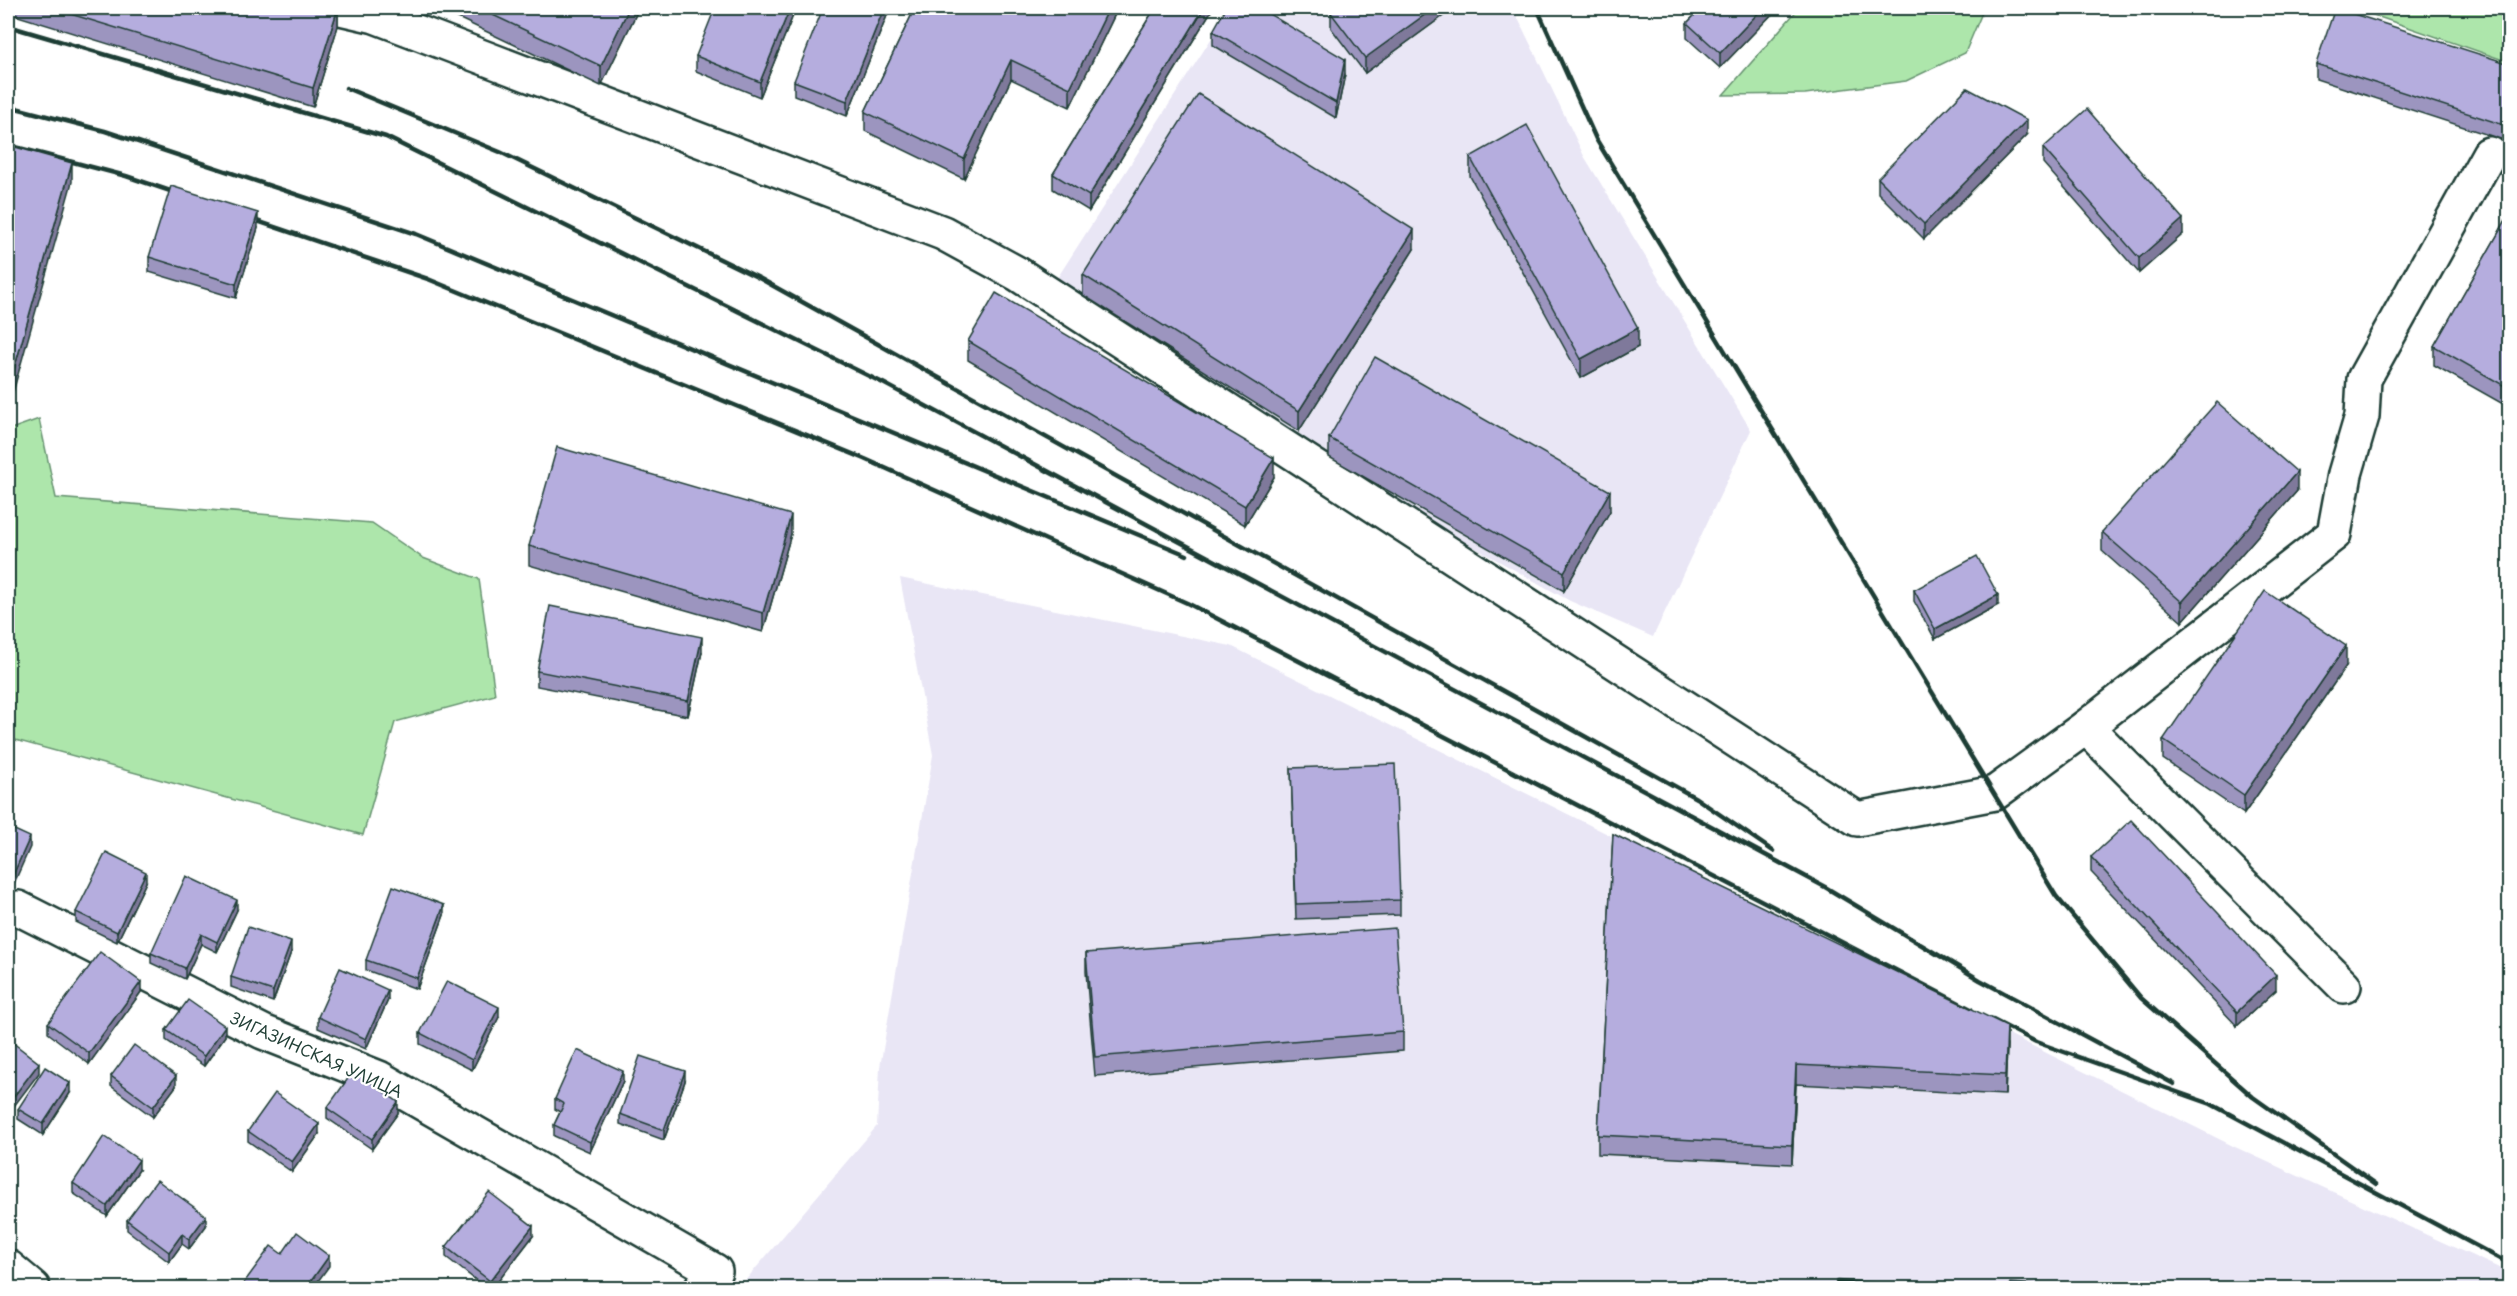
<svg xmlns="http://www.w3.org/2000/svg" width="2517" height="1296" font-family="'Playpen Sans',sans-serif">
<style>
.built{fill:#e9e6f5}
.green{fill:#ade6ab;stroke:#669270;stroke-width:1.5}
.lines{fill:none;stroke-linecap:round;stroke-linejoin:round}
.minor-casing{stroke:#1f3d34;stroke-width:38}
.minor{stroke:#fff;stroke-width:33}
.rail{stroke:#1f3d34;stroke-width:4.5}
.wall{fill:#9c95bf;stroke:#1f3d34;stroke-width:1.5}
.shaded-wall{fill:#7f799b;stroke:#1f3d34;stroke-width:1.5}
.building{fill:#b5adde;stroke:#1f3d34;stroke-width:1.5}
.labels{text-anchor:middle;dominant-baseline:central;stroke-width:4.5;stroke-linejoin:round;paint-order:stroke}
.street-label{font-size:16px;fill:#1f3d34;stroke:#fff}
</style>
<rect width="100%" height="100%" fill="#fff"/>
<filter id="ink" filterUnits="userSpaceOnUse"><feTurbulence type="fractalNoise" baseFrequency=".0167" numOctaves="2"/><feDisplacementMap in="SourceGraphic" scale="12" xChannelSelector="R" yChannelSelector="G"/><feConvolveMatrix kernelMatrix="1 2 1 2 8 2 1 2 1" color-interpolation-filters="sRGB"/></filter>
<g filter="url(#ink)">
<g class="built">
<path d="M1231,8h282l71,148 167,274 -98,207 -83,-36 -240,-134 -276,-184z"/>
<path d="M900,578l331,68 1004,501 275,126 -1,15h-1770l138,-162 3,-59 53,-312z"/>
</g>
<g class="green">
<path d="M1799,8h185l-19,45 -59,28 -101,13 -82,1z"/>
<path d="M2353,8h156v54z"/>
<path d="M39,419l17,79 316,25 51,35 56,21 16,116 -100,27 -32,113 -355,-97v-308z"/>
</g>
<g class="lines">
<defs>
<g id="minor">
<path d="M340,8l35,8 568,217 75,41 839,545 138,-26 91,-66 258,259"/>
<path d="M2086,727l248,-193 11,-60 17,-58 2,-37 125,-225"/>
<path d="M18,908l245,124 116,46 336,193 -14,17"/>
<path d="M8,1267l25,21"/>
</g>
</defs>
<use href="#minor" class="minor-casing"/>
<use href="#minor" class="minor"/>
<g class="rail">
<path d="M1537,8l59,131 460,757 85,102 112,99 123,87"/>
<path d="M8,26l378,111 497,246 942,504 155,93 194,104"/>
<path d="M346,88l154,64 259,126 937,520 77,53"/>
<path d="M8,106l97,25 311,103 771,321"/>
<path d="M8,145l118,31 59,20"/>
<path d="M242,216l186,63 437,180 322,144 784,406"/>
<path d="M1993,1020l43,22 175,62 299,160"/>
<path d="M1837,1282l104,6"/>
</g>
</g>
<g class="wall">
<path d="M8,8h330v18l-25,81 -305,-94z"/>
<path d="M437,8h202l-38,78z"/>
<path d="M796,8l-36,89 -64,-26v-15z"/>
<path d="M890,8l-43,108 -53,-21v-14z"/>
<path d="M915,8h203l-48,99 -59,-28 -47,100 -99,-48v-19z"/>
<path d="M1155,8h58l-124,203 -36,-22v-15z"/>
<path d="M1338,8h116l-89,65 -34,-45v-15z"/>
<path d="M1702,8h76l-58,60 -33,-30v-15z"/>
<path d="M1213,31l132,43 -9,44 -123,-73z"/>
<path d="M2316,64h194v78l-194,-63z"/>
<path d="M2027,135l-103,104 -46,-46v-15z"/>
<path d="M2043,148l140,86 -44,39 -96,-110z"/>
<path d="M1470,157l168,190 -57,31 -111,-202z"/>
<path d="M2510,213v195l-76,-43v-19z"/>
<path d="M258,228l-22,70 -87,-26v-15z"/>
<path d="M1414,249l-115,182 -216,-136v-20z"/>
<path d="M968,341l306,136 -29,48 -277,-165z"/>
<path d="M1329,438l281,73 -46,80 -235,-134z"/>
<path d="M2297,491l-115,131 -80,-71v-19z"/>
<path d="M791,534l-28,98 -234,-67v-19z"/>
<path d="M1914,590l84,15 -63,34 -21,-38z"/>
<path d="M702,652l-14,64 -151,-30v-15z"/>
<path d="M2346,666l-102,148 -81,-55v-19z"/>
<path d="M1291,768l109,132v15l-104,4z"/>
<path d="M1613,834l394,211 -2,50 -209,-11 -4,80 -194,-10v-19z"/>
<path d="M2091,857l185,133 -39,36 -146,-154z"/>
<path d="M146,882l-29,60 -41,-20v-10z"/>
<path d="M237,910l-20,42 -16,-8 -16,35 -34,-16v-10z"/>
<path d="M444,915l-27,74 -51,-19v-10z"/>
<path d="M291,952l-18,50 -42,-15v-10z"/>
<path d="M1086,953l317,79v19l-308,25 -9,-104z"/>
<path d="M141,992l-52,72 -41,-31v-10z"/>
<path d="M388,1000l-22,49 -48,-21v-11z"/>
<path d="M499,1017l-27,53 -52,-26v-11z"/>
<path d="M166,1030l59,6 -21,30 -38,-26z"/>
<path d="M111,1076l65,10 -23,31 -42,-31z"/>
<path d="M623,1081l-33,71 -36,-16v-11l6,-13 -5,-3v-10z"/>
<path d="M685,1081l-21,59 -44,-16v-10z"/>
<path d="M70,1093l-27,42 -25,-16v-10z"/>
<path d="M327,1108l71,5 -26,36 -45,-31z"/>
<path d="M248,1131l71,3 -27,38 -44,-31z"/>
<path d="M139,1170l-32,46 -34,-23v-10z"/>
<path d="M127,1220l79,6 -17,23 -7,-5 -13,18 -42,-32z"/>
<path d="M533,1236l-40,52h-7l-40,-31v-10z"/>
</g>
<g class="shaded-wall">
<path d="M338,8v18l-25,81v-19z"/>
<path d="M629,8h10l-38,78v-20z"/>
<path d="M790,8h6l-36,89v-15z"/>
<path d="M884,8h6l-43,108v-15z"/>
<path d="M1109,8h9l-48,99v-19z"/>
<path d="M1204,8h9l-124,203v-15z"/>
<path d="M1434,8h20l-89,65v-15z"/>
<path d="M1763,8h15l-58,60v-15z"/>
<path d="M1345,59v15l-9,44v-15z"/>
<path d="M1011,60v19l-47,100v-20z"/>
<path d="M2027,120v15l-103,104v-15z"/>
<path d="M72,163v19l-64,228v-19z"/>
<path d="M258,213v15l-22,70v-14z"/>
<path d="M2183,219v15l-44,39v-15z"/>
<path d="M1414,230v19l-115,182v-20z"/>
<path d="M1638,328v19l-57,31v-19z"/>
<path d="M1274,458v19l-29,48v-19z"/>
<path d="M2297,472v19l-115,131v-20z"/>
<path d="M1610,491v20l-46,80v-19z"/>
<path d="M791,515v19l-28,98v-19z"/>
<path d="M1998,595v10l-63,34v-10z"/>
<path d="M702,637v15l-14,64v-15z"/>
<path d="M2346,646v20l-102,148v-19z"/>
<path d="M30,837v10l-22,50v-11z"/>
<path d="M146,872v10l-29,60v-10z"/>
<path d="M237,900v10l-20,42v-10z"/>
<path d="M444,905v10l-27,74v-11z"/>
<path d="M201,934v10l-16,35v-11z"/>
<path d="M291,942v10l-18,50v-11z"/>
<path d="M10,944v15l-2,3v-15z"/>
<path d="M2276,975v15l-39,36v-14z"/>
<path d="M141,982v10l-52,72v-11z"/>
<path d="M388,990v10l-22,49v-10z"/>
<path d="M499,1007v10l-27,53v-10z"/>
<path d="M225,1026v10l-21,30v-10z"/>
<path d="M2007,1026v19l-2,50v-20z"/>
<path d="M39,1063v10l-31,41v-10z"/>
<path d="M1796,1065v19l-4,80v-19z"/>
<path d="M623,1071v10l-33,71v-10z"/>
<path d="M685,1071v10l-21,59v-10z"/>
<path d="M176,1076v10l-23,31v-10z"/>
<path d="M70,1083v10l-27,42v-11z"/>
<path d="M398,1102v11l-26,36v-10z"/>
<path d="M319,1124v10l-27,38v-10z"/>
<path d="M139,1160v10l-32,46v-10z"/>
<path d="M206,1216v10l-17,23v-10z"/>
<path d="M533,1226v10l-40,52h-3v-7z"/>
<path d="M182,1234v10l-13,18v-10z"/>
<path d="M329,1256v10l-16,22h-7z"/>
</g>
<g class="building">
<path d="M51,8h287l-25,80z"/>
<path d="M478,8h151l-28,58z"/>
<path d="M715,8h75l-30,74 -64,-26z"/>
<path d="M823,8h61l-37,93 -53,-20z"/>
<path d="M915,8h194l-39,80 -59,-28 -47,99 -99,-47z"/>
<path d="M1155,8h49l-115,188 -36,-22z"/>
<path d="M1226,8h33l86,51 -9,44 -123,-72z"/>
<path d="M1338,8h96l-69,50 -34,-45z"/>
<path d="M1702,8h61l-43,45 -33,-30z"/>
<path d="M2335,8l175,56v63l-194,-63z"/>
<path d="M1967,88l60,32 -103,104 -46,-46z"/>
<path d="M1198,94l216,136 -115,181 -216,-136z"/>
<path d="M2087,109l96,110 -44,39 -96,-110z"/>
<path d="M1527,125l111,203 -57,31 -111,-202z"/>
<path d="M8,145l64,18 -64,228z"/>
<path d="M171,186l87,27 -22,71 -87,-27z"/>
<path d="M2510,213v176l-76,-43z"/>
<path d="M996,293l278,165 -29,48 -277,-165z"/>
<path d="M1375,357l235,134 -46,81 -235,-134z"/>
<path d="M2217,402l80,70 -115,130 -80,-70z"/>
<path d="M557,447l234,68 -28,98 -234,-67z"/>
<path d="M1977,556l21,39 -63,34 -21,-39z"/>
<path d="M2265,591l81,55 -102,149 -81,-55z"/>
<path d="M550,606l152,31 -14,64 -151,-30z"/>
<path d="M1395,764l5,136 -104,4 -5,-136z"/>
<path d="M2131,820l145,155 -39,37 -146,-155z"/>
<path d="M8,827l22,10 -22,49z"/>
<path d="M1613,834l394,192 -2,49 -209,-10 -4,80 -194,-10z"/>
<path d="M106,852l40,20 -29,60 -41,-20z"/>
<path d="M186,876l51,24 -20,42 -16,-8 -16,34 -34,-15z"/>
<path d="M393,886l51,19 -27,73 -51,-18z"/>
<path d="M248,927l43,15 -18,49 -42,-14z"/>
<path d="M1395,928l8,104 -308,25 -9,-104z"/>
<path d="M100,952l41,30 -52,71 -41,-30z"/>
<path d="M340,968l48,22 -22,49 -48,-22z"/>
<path d="M447,981l52,26 -27,53 -52,-27z"/>
<path d="M188,1000l37,26 -21,30 -38,-26z"/>
<path d="M8,1039l31,24 -31,41z"/>
<path d="M134,1045l42,31 -23,31 -42,-31z"/>
<path d="M577,1050l46,21 -33,71 -36,-17 10,-21 -9,-5z"/>
<path d="M640,1056l45,15 -21,59 -44,-16z"/>
<path d="M45,1067l25,16 -27,41 -25,-15z"/>
<path d="M354,1070l44,32 -26,37 -45,-31z"/>
<path d="M275,1093l44,31 -27,38 -44,-31z"/>
<path d="M104,1136l35,24 -32,46 -34,-23z"/>
<path d="M157,1180l49,36 -17,23 -7,-5 -13,18 -42,-32z"/>
<path d="M489,1192l44,34 -43,55 -44,-34z"/>
<path d="M297,1232l32,24 -23,32h-66l31,-42 11,8z"/>
<path d="M344,1280l10,8h-17z"/>
<path d="M513,1282l8,6h-13z"/>
<path d="M2010,1283l76,5h-76z"/>
</g>
</g>
<g class="labels">
<g class="street-label">
<text transform="translate(317 1054) rotate(24)">ЗИГАЗИНСКАЯ УЛИЦА</text>
</g>
</g>
<rect width="2517" height="1296" fill="none" stroke="#fff" stroke-width="30"/>
<rect x="15" y="15" width="2487" height="1266" fill="none" stroke="#1f3d34" stroke-width="2" filter="url(#ink)"/>
</svg>
